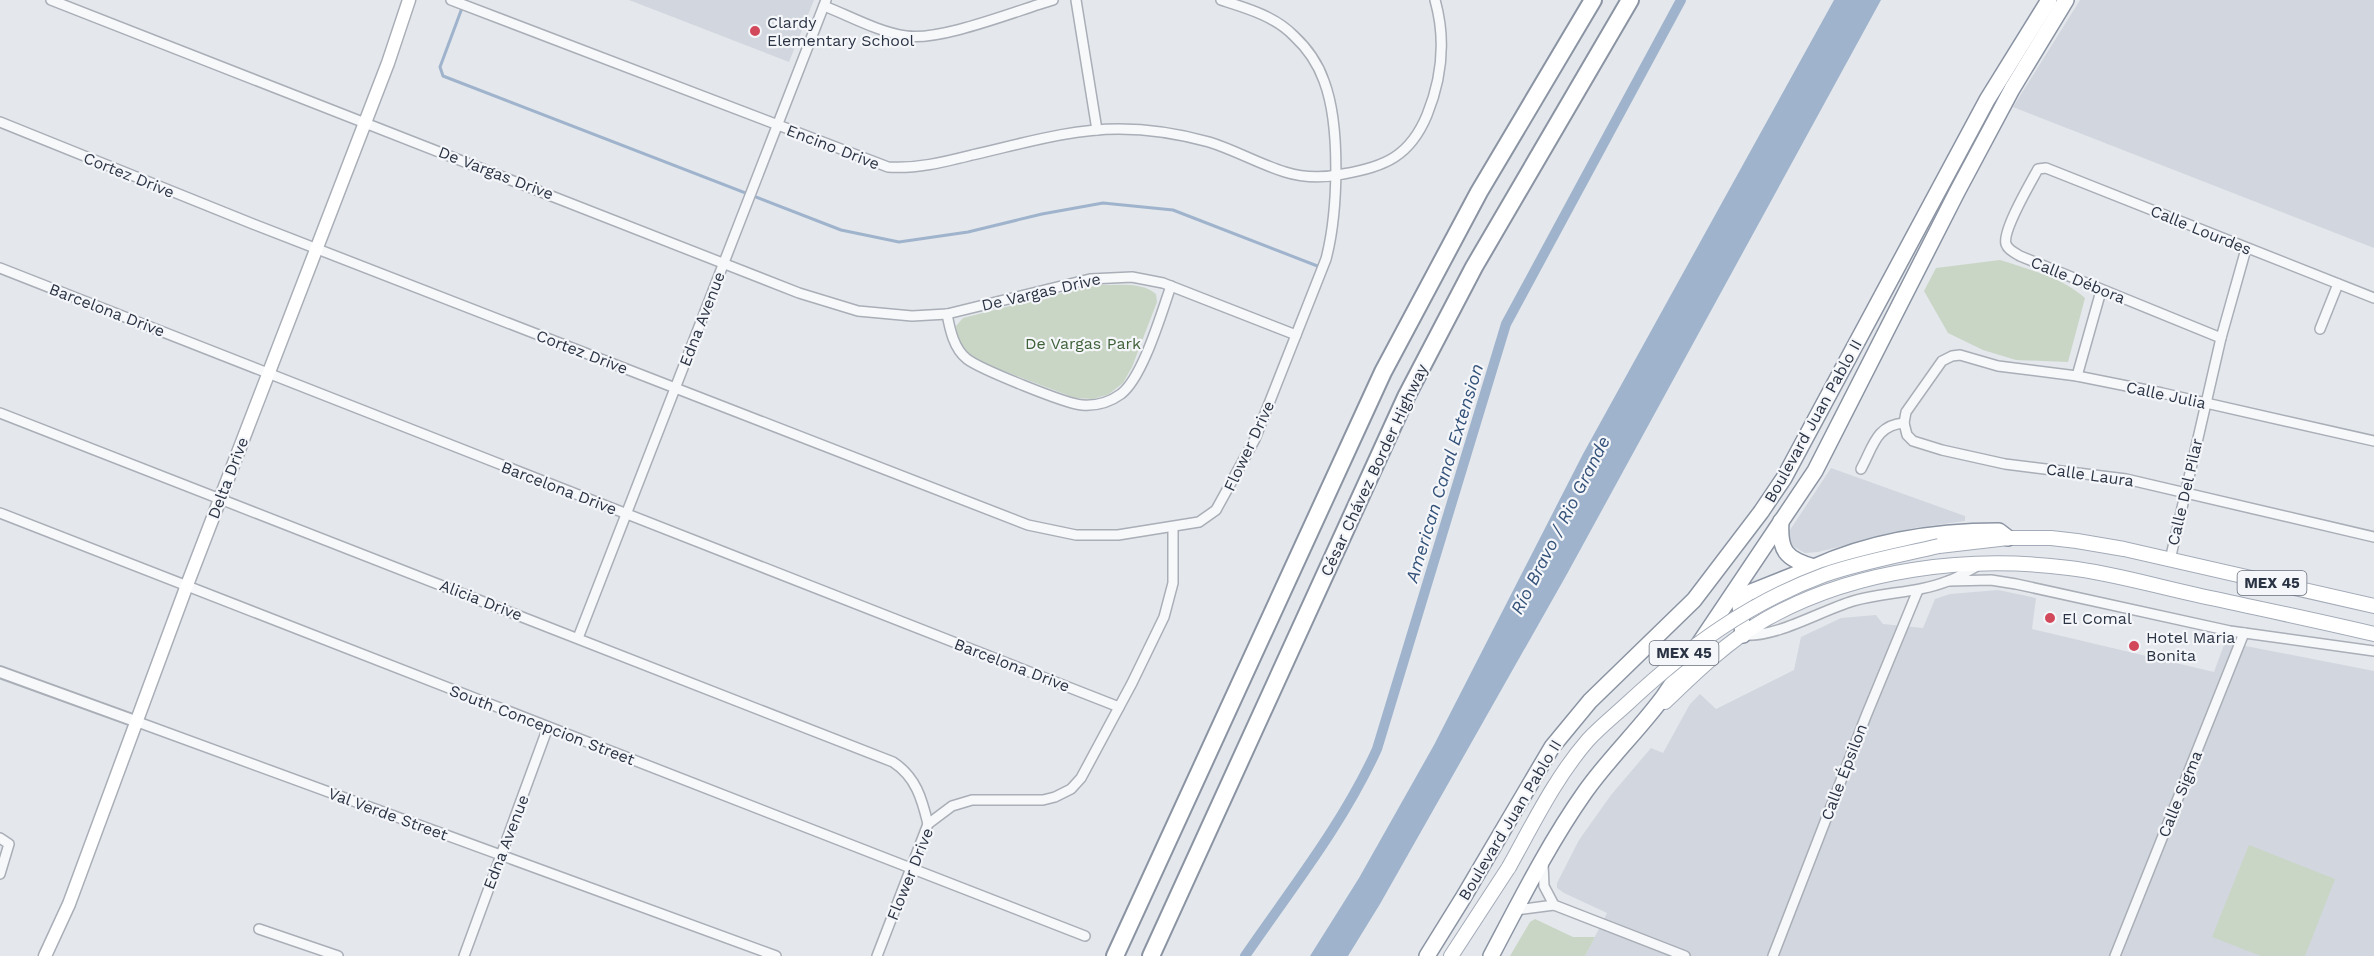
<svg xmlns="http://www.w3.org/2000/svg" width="2374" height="956" font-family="'Work Sans',sans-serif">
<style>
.built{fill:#d2d6de}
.green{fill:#c9d6c5}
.water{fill:#9fb4cc}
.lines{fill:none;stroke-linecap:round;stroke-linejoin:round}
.stream{stroke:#9fb4cc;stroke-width:3}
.canal{stroke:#9fb4cc;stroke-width:10}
.minor-casing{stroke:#a9aeb7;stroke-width:12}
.tertiary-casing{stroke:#a9aeb7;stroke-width:14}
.secondary-casing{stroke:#a9aeb7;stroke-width:15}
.primary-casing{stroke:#a3abb8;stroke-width:16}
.trunk-casing{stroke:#8b94a3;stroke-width:18}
.motorway-casing{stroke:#8b94a3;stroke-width:20}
.minor{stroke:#f7f8fa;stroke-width:9}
.tertiary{stroke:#f7f8fa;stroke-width:10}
.secondary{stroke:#fff;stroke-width:12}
.primary{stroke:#fff;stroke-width:14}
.trunk{stroke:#fff;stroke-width:15}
.motorway{stroke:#fff;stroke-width:16}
.primary-bridge-casing{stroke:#a3abb8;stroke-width:16;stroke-linecap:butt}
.primary-bridge{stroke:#fff;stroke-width:14}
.poi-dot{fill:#d1495b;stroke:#f4f6f9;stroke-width:2}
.labels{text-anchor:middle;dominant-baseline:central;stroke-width:4.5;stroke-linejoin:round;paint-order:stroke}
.shield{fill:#f4f6f9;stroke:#676e7b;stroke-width:1.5}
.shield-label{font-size:15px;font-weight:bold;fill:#2b3445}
.poi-label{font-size:16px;fill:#2b3445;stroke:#f4f6f9;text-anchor:start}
.street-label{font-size:16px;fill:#2b3445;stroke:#f4f6f9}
.park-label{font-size:16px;fill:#3f6138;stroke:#f4f6f9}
.water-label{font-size:18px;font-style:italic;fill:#34527a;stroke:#f4f6f9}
</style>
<rect width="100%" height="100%" fill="#e4e7ec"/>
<g class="built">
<path d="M629,0h185l-25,62z"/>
<path d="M2080,0h294v248l-361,-141z"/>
<path d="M1831,468l134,48v5l-51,7 -96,24 -13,1 -18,-10 1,-10z"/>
<path d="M1998,590l38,8 -4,31 182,43 11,-30 149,29v285h-789l22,-43 -43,-20 -7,-5v-5l22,-43 32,-45 40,-47 12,5 27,-49 10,-10 16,15 78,-39 7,-33 40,-19 35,-3 7,9 40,4 12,-29 15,-5z"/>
</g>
<g class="green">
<path d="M2000,260c28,9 63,18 85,38l-17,64 -52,-2 -33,-10 -35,-17 -24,-42 12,-23z"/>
<path d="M1101,285c18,0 42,-3 55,9l1,8 -25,65 -9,16 -14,11 -16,5 -18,-1 -98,-37c-13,-10 -20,-19 -21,-35l7,-8 118,-30z"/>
<path d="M2249,845l86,34 -30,77h-44l-49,-19z"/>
<path d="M1535,919l38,18h22l-10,19h-75l20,-34z"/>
</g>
<path class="water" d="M1834,0h47l-314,574 -187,330 -32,52h-38l49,-78 75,-133 149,-291z"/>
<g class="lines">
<path class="stream" d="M465,0l-25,67 3,9 398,154 58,12 69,-10 74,-18 61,-11 70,7 147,57"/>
<path class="canal" d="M1245,956c46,-67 98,-132 132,-207l129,-425 175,-324"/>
<defs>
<g id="minor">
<path d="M51,0l748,293 59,18 54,5 35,-2 143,-35 42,-2 31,6 133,52"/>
<path d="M451,0l437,167c29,2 56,-5 84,-12 49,-11 97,-26 147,-26 30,0 61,5 90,13 26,8 50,22 76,30 19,6 39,6 58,2 42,-7 67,-18 84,-59 15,-37 19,-76 8,-115"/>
<path d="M1076,0l21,130"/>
<path d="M824,6c26,10 54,26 82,30 36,5 109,-25 147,-36"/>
<path d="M0,122l253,102 775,301 48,10h42l81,-13 17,-12 39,-71 71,-180c12,-46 15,-133 -2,-178 -6,-17 -17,-33 -30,-45 -19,-20 -48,-28 -73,-36"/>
<path d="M0,268l1119,439"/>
<path d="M947,314c3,16 7,35 20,45 13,10 99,45 115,46 14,1 28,-3 39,-11 22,-17 40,-80 50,-108"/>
<path d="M2320,329l18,-45"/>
<path d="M2221,338l-201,-82c-5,-3 -12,-6 -14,-12 -4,-13 25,-62 32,-75l8,-1 328,130"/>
<path d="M2077,376l24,-85"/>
<path d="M0,413l893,349c23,15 29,37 35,62"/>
<path d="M2374,441l-212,-48 -85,-17 -79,-10 -38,-11 -8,1 -10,5 -36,51 -2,11 3,12 6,6 29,9 63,14 121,15 248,58"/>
<path d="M1861,469c12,-22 15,-44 43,-46"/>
<path d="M0,513l1085,423"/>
<path d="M2170,560l51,-222 25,-89"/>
<path d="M1949,581l42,-1 25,4 214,47 144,20"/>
<path d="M1743,635c33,3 77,-24 110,-34 31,-9 65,-8 95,-20 10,-3 20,-10 29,-15"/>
<path d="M578,638l248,-638"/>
<path d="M135,721l641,235"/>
<path d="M0,838l9,6 -9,30"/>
<path d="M1543,863l1,23 10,19 131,51"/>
<path d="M1516,910l38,-5"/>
<path d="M259,929l79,27"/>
<path d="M464,956l84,-229"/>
<path d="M877,956l51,-132 24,-18 20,-6h71l12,-3 16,-8 10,-11 51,-95 32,-66 9,-34v-56"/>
<path d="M1773,956l93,-240 52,-126"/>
<path d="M2115,956l129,-323"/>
</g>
<path id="tertiary" d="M0,672l135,49"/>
<path id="secondary" d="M45,956l24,-52 118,-319 201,-522 21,-63"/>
<g id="primary">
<path d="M1939,546l69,-8h43l26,3 47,8 250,57"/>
<path d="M1665,702c31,-30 63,-61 101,-83 89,-50 202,-64 303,-51 43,5 86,18 128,27 59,13 118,25 177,39"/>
<path d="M1451,956l58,-89"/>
</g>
<g id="trunk">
<path d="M1781,521c-2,29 4,38 33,46 57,-26 123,-36 185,-36l9,7"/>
<path d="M1743,635l-3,-30 6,-11 68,-27"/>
<path d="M1427,956l36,-58 89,-151 38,-46 104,-101 67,-88 23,-34 203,-378 62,-100"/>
<path d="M1491,956c29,-55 58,-113 94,-164 24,-34 54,-62 79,-96l151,-225 142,-279 55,-103 54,-89"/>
</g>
<g id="motorway">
<path d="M1115,956l268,-584 96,-180 114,-192"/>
<path d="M1151,956l255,-559 68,-130 156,-267"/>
</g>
</defs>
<use href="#minor" class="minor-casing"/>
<use href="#tertiary" class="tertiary-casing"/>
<use href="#secondary" class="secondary-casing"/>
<use href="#primary" class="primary-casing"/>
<use href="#trunk" class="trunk-casing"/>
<use href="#motorway" class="motorway-casing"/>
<use href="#minor" class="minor"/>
<use href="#tertiary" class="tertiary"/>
<use href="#secondary" class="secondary"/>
<use href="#primary" class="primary"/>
<use href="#trunk" class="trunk"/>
<use href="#motorway" class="motorway"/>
<defs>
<path id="primary-bridge" d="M1509,867c24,-43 46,-89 79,-127 12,-13 27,-25 40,-37 59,-55 120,-100 196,-128 37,-13 77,-20 115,-29"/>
</defs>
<use href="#primary-bridge" class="primary-bridge-casing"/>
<use href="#primary-bridge" class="primary-bridge"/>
</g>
<g class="poi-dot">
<circle cx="755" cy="31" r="6"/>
<circle cx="2050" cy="618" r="6"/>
<circle cx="2134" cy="646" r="6"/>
</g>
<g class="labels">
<g class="shield">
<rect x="2237.5" y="571" width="69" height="24" rx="4.5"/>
<rect x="1649.5" y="641" width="69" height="24" rx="4.5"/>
</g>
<g class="shield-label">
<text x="2272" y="583">MEX 45</text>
<text x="1684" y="653">MEX 45</text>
</g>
<g class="poi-label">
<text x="767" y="22">Clardy<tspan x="767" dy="18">Elementary School</tspan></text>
<text x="2062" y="618">El Comal</text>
<text x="2146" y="637">Hotel Maria<tspan x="2146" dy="18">Bonita</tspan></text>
</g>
<g class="street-label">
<text transform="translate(833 147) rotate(21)">Encino Drive</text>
<text transform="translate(496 173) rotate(21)">De Vargas Drive</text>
<text transform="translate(129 175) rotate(22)">Cortez Drive</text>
<text transform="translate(2201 230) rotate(22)">Calle Lourdes</text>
<text transform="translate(2078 280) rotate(22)">Calle Débora</text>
<text transform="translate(1041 292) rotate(-13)">De Vargas Drive</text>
<text transform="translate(107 310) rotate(21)">Barcelona Drive</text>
<text transform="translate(702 319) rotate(-69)">Edna Avenue</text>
<text transform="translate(582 352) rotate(21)">Cortez Drive</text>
<text transform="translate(2166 395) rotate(12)">Calle Julia</text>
<text transform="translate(1813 421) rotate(-61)">Boulevard Juan Pablo II</text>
<text transform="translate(1249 446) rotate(-65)">Flower Drive</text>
<text transform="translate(1374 470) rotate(-65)">César Chávez Border Highway</text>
<text transform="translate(2090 475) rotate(8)">Calle Laura</text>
<text transform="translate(228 478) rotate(-69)">Delta Drive</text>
<text transform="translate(559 488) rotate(21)">Barcelona Drive</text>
<text transform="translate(2185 492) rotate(-77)">Calle Del Pilar</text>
<text transform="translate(481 600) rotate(21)">Alicia Drive</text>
<text transform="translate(1012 665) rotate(21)">Barcelona Drive</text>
<text transform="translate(542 725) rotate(21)">South Concepcion Street</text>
<text transform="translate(1844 772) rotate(-69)">Calle Épsilon</text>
<text transform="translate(2180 794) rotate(-68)">Calle Sigma</text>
<text transform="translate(388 814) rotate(20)">Val Verde Street</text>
<text transform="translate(1510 820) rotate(-59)">Boulevard Juan Pablo II</text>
<text transform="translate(506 842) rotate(-69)">Edna Avenue</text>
<text transform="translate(910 874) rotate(-68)">Flower Drive</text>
</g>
<g class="park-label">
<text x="1083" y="343">De Vargas Park</text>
</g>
<g class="water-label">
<text transform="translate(1444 473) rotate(-73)">American Canal Extension</text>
<text transform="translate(1560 525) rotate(-63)">Río Bravo / Rio Grande</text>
</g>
</g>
</svg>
